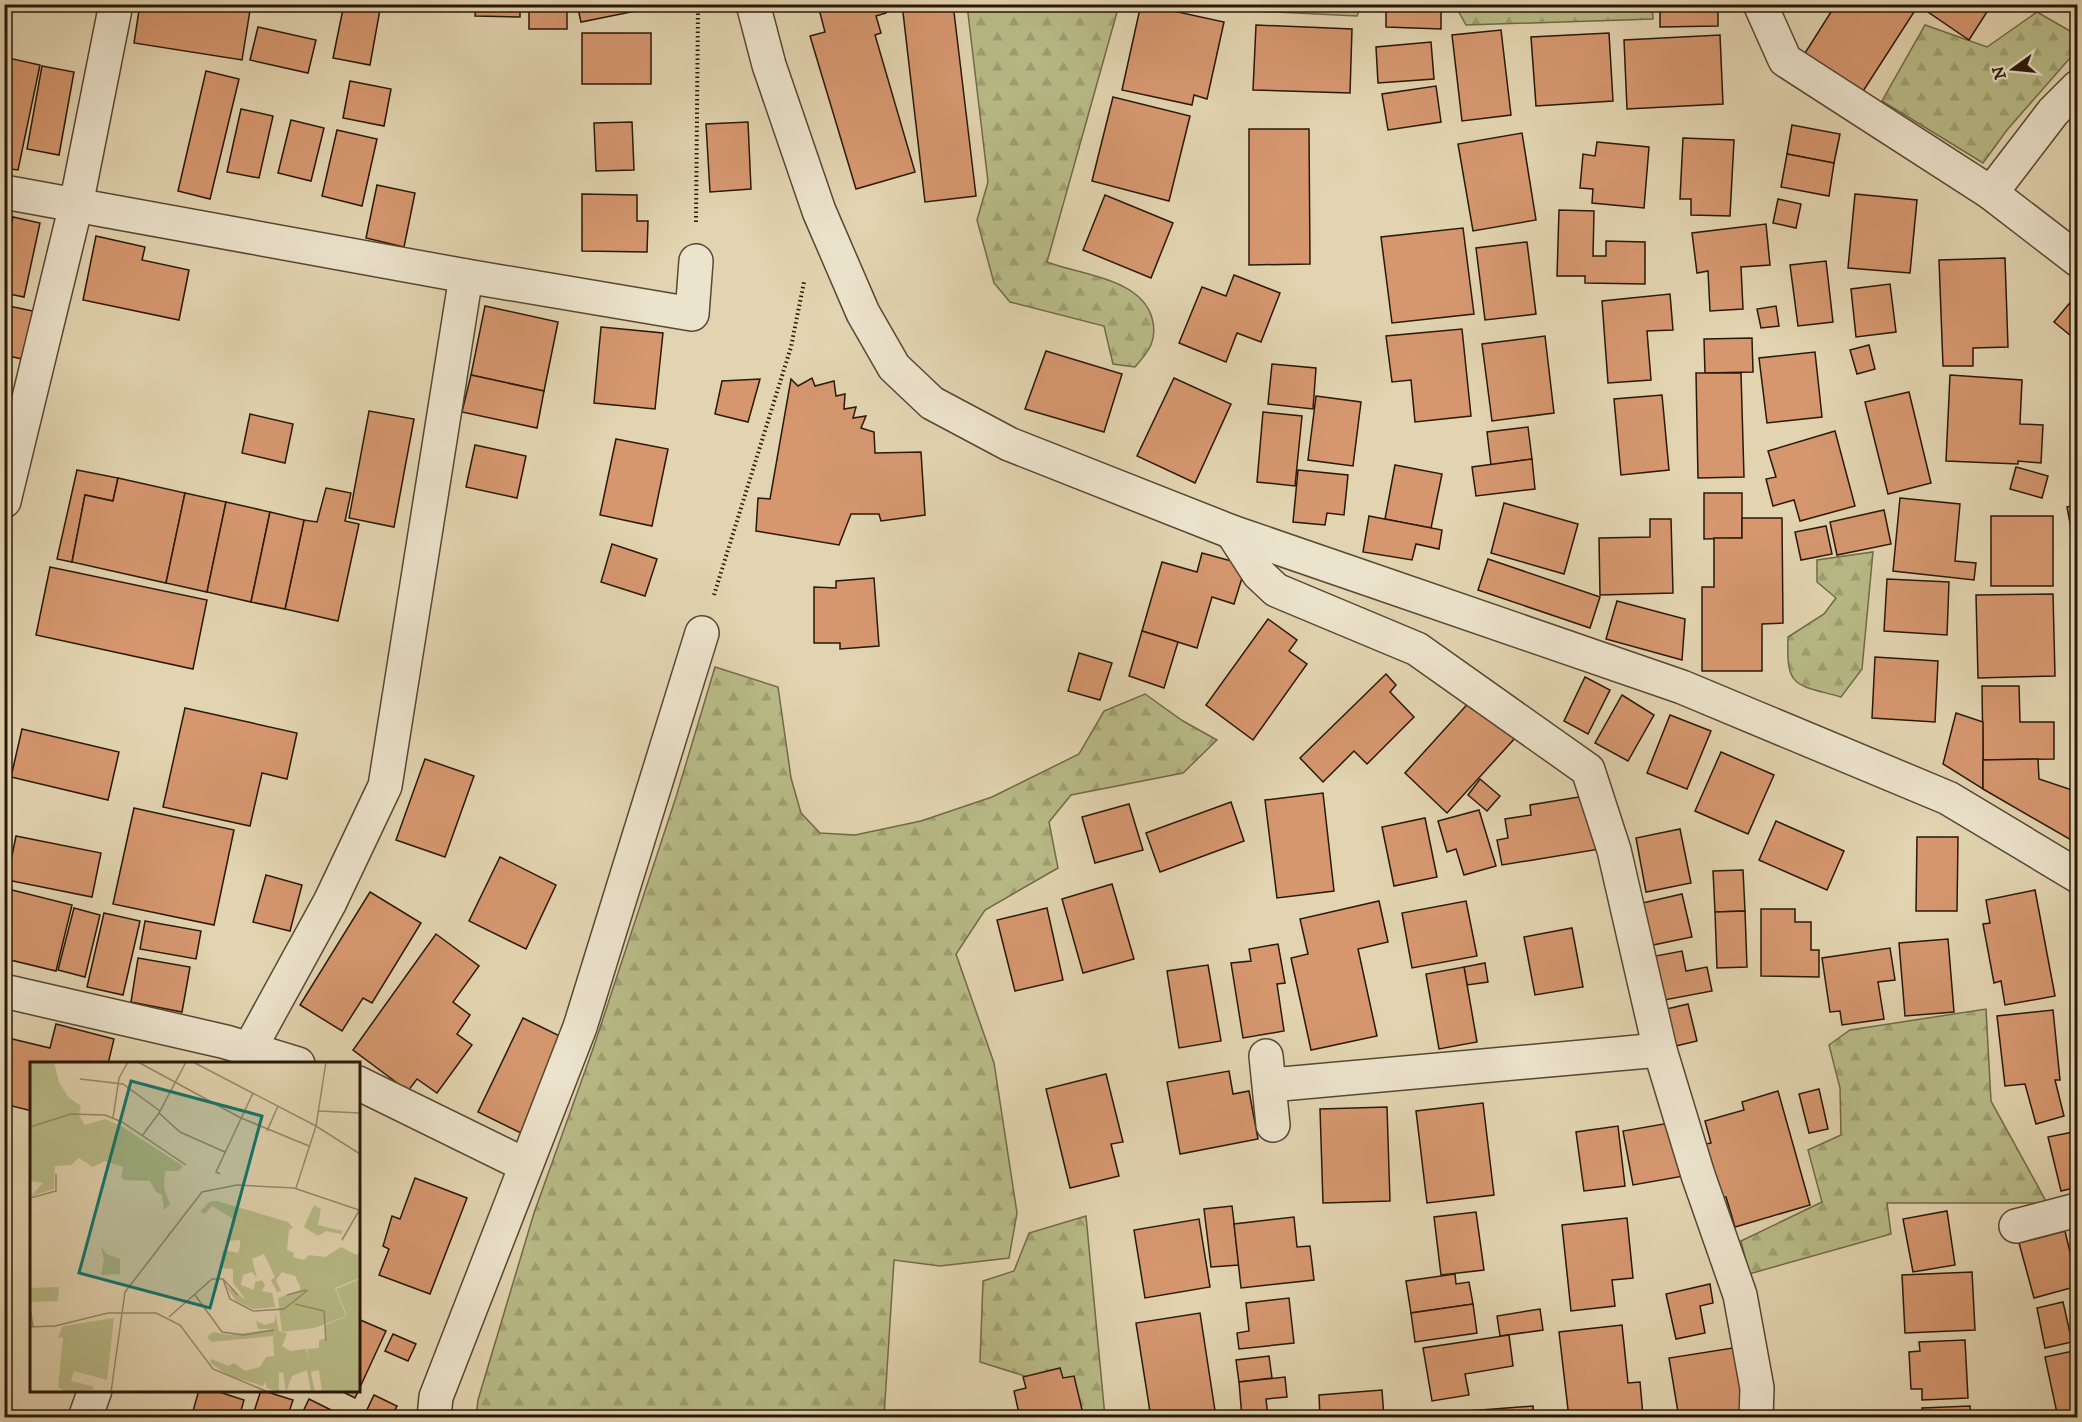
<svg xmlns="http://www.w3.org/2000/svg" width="2082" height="1422" font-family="'IM FELL DW Pica',serif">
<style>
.forest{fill:url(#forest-firs);stroke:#716a48;stroke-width:1.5}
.building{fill:#d6976f;stroke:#2a1808;stroke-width:1.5}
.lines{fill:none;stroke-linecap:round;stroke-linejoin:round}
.minor-casing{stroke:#584732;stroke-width:36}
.path{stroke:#2a1808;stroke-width:4;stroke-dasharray:1.5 3;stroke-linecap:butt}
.minor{stroke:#ece3cc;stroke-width:33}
.inset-road{fill:none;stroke:#98896d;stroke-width:1.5}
.view{fill:#0f766e;fill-opacity:0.15;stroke:#0f766e;stroke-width:3}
.inset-edge{fill:none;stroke:#2a1808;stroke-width:3}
</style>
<defs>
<pattern id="forest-firs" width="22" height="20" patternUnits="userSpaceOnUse" patternTransform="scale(1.5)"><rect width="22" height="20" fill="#b8bb87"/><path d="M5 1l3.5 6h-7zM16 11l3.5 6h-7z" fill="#9ea073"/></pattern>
</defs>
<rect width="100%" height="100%" fill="#e2d4b0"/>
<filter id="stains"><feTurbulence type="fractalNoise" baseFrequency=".00333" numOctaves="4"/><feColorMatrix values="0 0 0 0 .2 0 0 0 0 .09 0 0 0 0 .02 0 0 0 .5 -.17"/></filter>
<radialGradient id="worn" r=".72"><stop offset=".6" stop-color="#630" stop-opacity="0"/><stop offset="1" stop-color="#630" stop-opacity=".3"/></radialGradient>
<g class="forest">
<path d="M967,5h152l-72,257c33,13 94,16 105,56 6,22 -3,33 -17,49l-22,-3 -9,-38 -94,-24 -16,-19 -17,-63 11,-38z"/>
<path d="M1187,5l174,-1v1l-4,11 -147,-7z"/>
<path d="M1455,5h197l1,14 -187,6z"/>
<path d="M2037,12l40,23v15l-70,80 -24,33 -101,-62 43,-76 62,22z"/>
<path d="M1873,552l-11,117 -21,28c-46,-13 -55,-8 -53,-60l36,-23 12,-16 -19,-16v-22z"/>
<path d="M715,667l63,20 13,91 10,35 19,20 35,2 66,-14 71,-24 87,-43 25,-43 41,-17 38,27 34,19 -34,33 -112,22 -22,27 9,46 -73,42 -29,44 38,109 23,150 -8,45 -69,8 -46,-6 -10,157h-408l2,-17 56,-187 60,-167 82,-249z"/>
<path d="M1986,1009l5,92 56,102h-160l4,31 -142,40 -8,-33 81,-39 -14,-52 33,-15 -1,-47 -11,-43 21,-15z"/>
<path d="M1086,1216l19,201h-53l-8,-35 -64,-20 3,-81 31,-10 15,-38z"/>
</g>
<g class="building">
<path d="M140,4h111l-9,56 -108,-17z"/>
<path d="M344,4h37l-11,61 -37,-7z"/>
<path d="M476,4h44v13l-45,-1z"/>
<rect x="529" y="4" width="38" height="25"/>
<path d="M577,4h89v1l-85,17z"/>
<path d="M824,4h60l2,9 -10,3 5,17 -6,2 40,137 -59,17 -46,-153 15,-4 -6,-23 6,-2z"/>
<path d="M902,4h51l23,192 -51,6z"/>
<path d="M1141,4l83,18 -17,77 -13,-4 -2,10 -70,-15z"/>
<path d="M1386,4h55v25l-55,-2z"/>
<path d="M1660,4h58v22l-58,1z"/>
<path d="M1836,4h67l11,8 -56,87 -58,-38z"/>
<path d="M1933,4h59l-23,36 -41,-28z"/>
<path d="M2058,4h20v13z"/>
<path d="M1256,25l96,4 -2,64 -97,-3z"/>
<path d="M258,27l58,13 -8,33 -58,-13z"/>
<path d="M1501,30l10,85 -49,6 -10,-86z"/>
<rect x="582" y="33" width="69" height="51"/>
<path d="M1609,33l4,68 -77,5 -5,-69z"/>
<path d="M1720,35l3,69 -96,5 -3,-69z"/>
<path d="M1431,42l3,37 -56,4 -2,-36z"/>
<path d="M4,57l36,8 -22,105 -14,-2z"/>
<path d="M42,66l32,6 -15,83 -32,-6z"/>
<path d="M206,71l33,8 -29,120 -32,-8z"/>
<path d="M350,81l41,8 -7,37 -41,-8z"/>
<path d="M1436,86l5,36 -53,8 -6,-36z"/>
<path d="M1113,97l77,19 -21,85 -77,-20z"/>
<path d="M241,109l32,7 -14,62 -32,-6z"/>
<path d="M291,120l33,8 -13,53 -33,-8z"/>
<path d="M632,122l2,48 -38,1 -2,-48z"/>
<path d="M748,122l3,67 -41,3 -4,-68z"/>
<path d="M1792,125l48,9 -6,29 -47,-9z"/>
<path d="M1249,129h60l1,135 -61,1z"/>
<path d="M337,130l40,9 -15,67 -40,-10z"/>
<path d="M1522,133l14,87 -63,11 -15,-87z"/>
<path d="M1683,138l51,2 -4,76 -39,-1v-16h-11z"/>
<path d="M1597,142l52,5 -5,61 -52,-5 1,-14 -13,-1 3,-34 12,2z"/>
<path d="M1787,154l47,9 -5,33 -48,-9z"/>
<path d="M377,185l38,8 -11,54 -38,-9z"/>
<path d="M582,194l55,1v26h11l-1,31 -65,-1z"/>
<path d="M1855,194l62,6 -7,73 -62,-5z"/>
<path d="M1105,195l68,28 -22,55 -68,-28z"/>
<path d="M1778,199l23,5 -5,24 -23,-5z"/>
<path d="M1559,210l35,1 -1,45h13v-15l39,1v42l-60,-1v-7h-28z"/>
<path d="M4,215l9,2 -9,39z"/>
<path d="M13,217l27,6 -16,74 -20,-4v-37z"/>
<path d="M1766,224l4,41 -29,2 2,42 -33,2 -2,-40 -11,2 -5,-40z"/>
<path d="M1463,228l11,86 -82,9 -11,-86z"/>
<path d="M96,236l49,11 -3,13 47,10 -10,50 -96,-20z"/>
<path d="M1527,242l9,72 -51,6 -9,-72z"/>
<path d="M2005,258l3,89 -35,1v18h-30l-4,-106z"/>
<path d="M1826,261l7,61 -35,4 -8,-61z"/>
<path d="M1234,275l46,18 -19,49 -24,-9 -11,29 -47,-19 23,-56 24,9z"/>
<path d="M1890,284l6,48 -40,5 -5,-48z"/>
<path d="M2078,293v46l-2,1 -22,-18z"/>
<path d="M1670,294l3,36 -26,1 4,49 -43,3 -6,-82z"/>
<path d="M4,305l29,6 -11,48 -18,-4z"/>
<path d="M485,306l73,16 -14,69 -73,-16z"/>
<path d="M1776,306l3,20 -18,2 -4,-19z"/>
<path d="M601,327l62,6 -8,76 -61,-6z"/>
<path d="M1462,329l9,87 -56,6 -4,-42 -19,2 -6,-46z"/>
<path d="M1545,336l9,77 -62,8 -10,-77z"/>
<path d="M1752,338l1,34 -48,1 -1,-34z"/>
<path d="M1869,345l6,24 -18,5 -7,-24z"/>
<path d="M1046,351l76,23 -18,58 -79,-23z"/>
<path d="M1815,352l7,65 -55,6 -8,-65z"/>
<path d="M1272,364l44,4 -3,41 -45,-5z"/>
<path d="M1696,373h45l3,104 -46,1z"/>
<path d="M471,375l73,16 -7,37 -75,-16z"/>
<path d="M1950,375l72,5 -2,44 23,1 -2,38 -23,-2v3l-72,-3z"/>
<path d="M812,378l3,8 19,-5 2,15 9,-2 -1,15 12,-2 -3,11 13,-2 -5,12 13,4 1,21 46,-1 4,63 -44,6 -2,-7h-28l-12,31 -83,-14 2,-33 12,1 21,-120 7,7z"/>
<path d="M1174,378l57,26 -36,79 -58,-27z"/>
<path d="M760,379l-12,43 -33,-8 7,-33z"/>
<path d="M1909,392l22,91 -43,11 -23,-92z"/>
<path d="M1662,395l7,75 -48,5 -7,-76z"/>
<path d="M1316,396l45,6 -8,64 -45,-6z"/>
<path d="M369,411l45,8 -20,108 -45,-9z"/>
<path d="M1263,412l39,4 -7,70 -38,-4z"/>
<path d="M250,414l43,10 -8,39 -43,-10z"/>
<path d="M1528,427l4,32 -41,6 -4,-33z"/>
<path d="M1835,431l20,75 -55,15 -6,-21 -21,6 -7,-27 10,-2 -8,-26z"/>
<path d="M616,439l52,10 -16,77 -52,-11z"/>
<path d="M475,445l51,11 -9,42 -51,-11z"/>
<path d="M1532,459l3,30 -59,7 -4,-29z"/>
<path d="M1395,465l47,9 -11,54 -46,-9z"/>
<path d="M2016,467l32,9 -6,22 -32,-9z"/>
<path d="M77,470l41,8 -5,23 -28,-6 -13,67 -15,-3z"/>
<path d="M1298,470l50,5 -4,40 -17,-2 -2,12 -32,-3z"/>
<path d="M118,478l67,15 -19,90 -94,-21 13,-67 28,6z"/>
<path d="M326,488l25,5 -6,28 14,3 -21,97 -53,-12 19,-89 13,2z"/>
<path d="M185,493l41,9 -19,90 -41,-9z"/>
<path d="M1704,493h38v45l-38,1z"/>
<path d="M1900,498l60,6 -5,57 21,2 -2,17 -81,-9z"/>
<path d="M226,502l44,10 -19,90 -44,-10z"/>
<path d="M1504,503l74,21 -14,50 -73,-21z"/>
<path d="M2078,504v62l-11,-59z"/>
<path d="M1884,510l7,34 -54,11 -7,-33z"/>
<path d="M270,512l34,8 -19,89 -34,-7z"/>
<path d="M1369,516l73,14 -3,19 -23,-5 -4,16 -49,-8z"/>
<rect x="1991" y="516" width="62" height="70"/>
<path d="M1742,518h40l1,105 -21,1v47h-60v-84h12v-49h28z"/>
<path d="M1650,519h21l2,74 -73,2 -1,-57 51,-1z"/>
<path d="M1826,526l6,28 -31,6 -6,-28z"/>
<path d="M612,544l45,15 -12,37 -44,-14z"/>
<path d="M1202,553l44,12 -12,39 -22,-7 -15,51 -55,-17 20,-69 35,10z"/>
<path d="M1488,559l112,38 -10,31 -112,-38z"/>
<path d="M50,567l157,33 -14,69 -157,-34z"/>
<path d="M874,578l5,68 -39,3v-6h-26v-56l22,1v-7z"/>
<path d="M1887,579l62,3 -2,53 -63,-4z"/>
<path d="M2053,594l2,82 -77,2 -2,-83z"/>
<path d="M1617,601l68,18 -3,41 -76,-21z"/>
<path d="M1268,619l29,21 -8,11 18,13 -54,76 -47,-35z"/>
<path d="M1142,631l36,11 -14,46 -35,-12z"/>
<path d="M1079,653l33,10 -12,37 -32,-9z"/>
<path d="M1875,657l63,4 -3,61 -63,-4z"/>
<path d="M1386,674l10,11 -6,7 24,25 -47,47 -13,-13 -31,31 -23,-24z"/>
<path d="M1585,677l25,13 -22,44 -24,-13z"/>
<path d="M1982,686h37l1,36h34v37l-71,1z"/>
<path d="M1622,695l32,20 -26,46 -33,-18z"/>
<path d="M1473,698l43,39 -69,76 -42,-40z"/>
<path d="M185,708l112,25 -10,46 -25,-6 -12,53 -87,-19z"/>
<path d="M1956,713l27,9v67l-40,-25z"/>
<path d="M1670,715l41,16 -24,58 -40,-16z"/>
<path d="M22,729l97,23 -11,48 -97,-23z"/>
<path d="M1721,752l53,23 -26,59 -53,-23z"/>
<path d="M425,759l49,17 -29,81 -49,-17z"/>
<path d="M2038,759l1,20 39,13v52l-95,-55v-29z"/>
<path d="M1480,779l20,17 -13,15 -19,-16z"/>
<path d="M1323,793l11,98 -57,7 -12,-98z"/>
<path d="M1591,795l9,54 -98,16 -5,-25 11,-2 -3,-19 26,-4 -1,-10z"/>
<path d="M1231,802l13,39 -84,31 -14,-39z"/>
<path d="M1129,804l14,46 -48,13 -13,-46z"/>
<path d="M134,808l100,22 -20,95 -101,-21z"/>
<path d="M1479,810l17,56 -32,9 -8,-26 -9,3 -9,-31z"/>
<path d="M1425,818l12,59 -43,9 -12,-59z"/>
<path d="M1776,821l68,30 -17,39 -68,-30z"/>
<path d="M1680,829l11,54 -45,9 -10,-54z"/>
<path d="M16,836l85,17 -9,44 -85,-17z"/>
<path d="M1917,837h41l-1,74h-41z"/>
<path d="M500,857l56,28 -30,64 -57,-28z"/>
<path d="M1743,870l2,41 -30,1 -2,-41z"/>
<path d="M266,875l36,10 -12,46 -37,-9z"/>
<path d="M1112,884l22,75 -51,14 -21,-74z"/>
<path d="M4,888l68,17 -16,66 -50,-12 -2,5z"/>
<path d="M2035,890l20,106 -50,9 -4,-24 -7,2 -11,-59 7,-1 -4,-23z"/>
<path d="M370,892l51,31 -49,80 -9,-5 -21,33 -42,-26z"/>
<path d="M1682,894l10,43 -44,9 -10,-42z"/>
<path d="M1379,901l9,41 -30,7 19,87 -66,14 -20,-92 17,-4 -8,-35z"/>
<path d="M1466,901l11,55 -65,12 -10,-55z"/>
<path d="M74,908l26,7 -15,62 -27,-7z"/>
<path d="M1047,908l16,72 -48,11 -18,-71z"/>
<path d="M1761,909h34v13h16v28h8v27l-58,-1z"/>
<path d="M1745,911l2,56 -30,1 -2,-56z"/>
<path d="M104,913l36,8 -17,74 -36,-8z"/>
<path d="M145,921l56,10 -5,28 -56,-10z"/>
<path d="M1572,928l11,59 -48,8 -11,-58z"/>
<path d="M436,934l43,32 -26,36 17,13 -13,19 15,11 -35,48 -20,-14 -9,12 -55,-41z"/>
<path d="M1948,939l6,73 -49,4 -6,-73z"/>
<path d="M1278,944l7,39 -8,1 7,47 -41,7 -12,-75 20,-2 -2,-12z"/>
<path d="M1890,948l5,32 -17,2 6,37 -42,6 -2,-14 -10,1 -8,-54z"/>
<path d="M1682,951l4,20 21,-4 5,24 -58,11 -9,-44z"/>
<path d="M138,958l52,9 -8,45 -51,-10z"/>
<path d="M1485,963l3,19 -21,3 -3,-18z"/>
<path d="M1208,965l13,76 -42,7 -12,-77z"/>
<path d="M1464,967l13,75 -38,7 -13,-75z"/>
<path d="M1688,1004l9,37 -34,8 -9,-37z"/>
<path d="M2053,1010l7,70h-5l9,36 -28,8 -11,-40 -20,2 -8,-70z"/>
<path d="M523,1018l45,22 -45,94 -45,-22z"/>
<path d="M56,1024l58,15 -6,25h-76v47l-28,-7v-67l46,11z"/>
<path d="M1229,1071l4,23 16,-3 9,48 -78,15 -13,-72z"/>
<path d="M1106,1074l17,68 -12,2 8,32 -49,12 -24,-99z"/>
<path d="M1819,1089l9,40 -19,4 -10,-39z"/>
<path d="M1778,1091l32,114 -75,22 -9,-30 -6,2 -14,-55 5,-1 -6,-22 39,-11 -2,-8z"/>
<path d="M1483,1103l11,92 -67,8 -11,-92z"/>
<path d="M1387,1107l3,94 -67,2 -3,-94z"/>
<path d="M1675,1122l9,54 -51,9 -10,-54z"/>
<path d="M1618,1126l7,60 -41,5 -8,-59z"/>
<path d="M2078,1131v56l-17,4 -13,-54z"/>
<path d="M415,1178l52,20 -37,96 -51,-19 10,-26 -6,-3 9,-30 8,3z"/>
<path d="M1232,1206l7,59 -28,2 -7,-58z"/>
<path d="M1947,1211l8,54 -42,7 -10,-53z"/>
<path d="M1476,1212l8,58 -43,5 -7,-58z"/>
<path d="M1294,1217l3,30 13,-1 4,34 -73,8 -7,-64z"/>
<path d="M1627,1218l6,60 -21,2 3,26 -44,5 -9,-86z"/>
<path d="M1199,1219l11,68 -65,11 -11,-68z"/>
<path d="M2065,1231l13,55 -44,12 -15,-55z"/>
<path d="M1972,1272l3,58 -70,3 -3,-58z"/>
<path d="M1455,1274l1,10 13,-2 4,22 -62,9 -5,-32z"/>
<path d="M1710,1284l3,19 -13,3 5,27 -29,6 -10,-45z"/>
<path d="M1289,1298l5,45 -55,6 -2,-16 12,-2 -3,-28z"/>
<path d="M2063,1302l9,40 -27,6 -8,-40z"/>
<path d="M1473,1304l4,29 -62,9 -4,-29z"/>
<path d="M1540,1309l3,21 -43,6 -3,-20z"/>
<path d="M1200,1313l15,98 -43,7h-21l-15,-95z"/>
<path d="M358,1319l28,12 -31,67 -16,-8h19z"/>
<path d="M1622,1325l6,58 12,-1 3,34 -74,2 -10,-86z"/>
<path d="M393,1334l23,10 -8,17 -23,-10z"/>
<path d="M1509,1335l4,31 -48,8 4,21 -37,6 -9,-53z"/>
<path d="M1965,1340l3,58 -46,2v-11h-11l-2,-37 11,-1 -1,-9z"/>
<path d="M1739,1347l12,71h-72l-10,-60z"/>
<path d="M2078,1350v68h-20l-13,-61z"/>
<path d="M1269,1356l3,22 -33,4 -3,-22z"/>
<path d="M1060,1368l3,10 11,-2 10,42h-64l-6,-27 12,-3 -3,-11z"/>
<path d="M1285,1377l2,20 -21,2 2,17 -26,2 -3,-36z"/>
<path d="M199,1390h14l31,10 -5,18h-48z"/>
<path d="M261,1390l32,10 -6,18h-35z"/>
<path d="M1382,1390l2,28h-64l-1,-23z"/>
<path d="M374,1395l23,11 -6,12h-19l-7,-4z"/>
<path d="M309,1399l38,19h-47z"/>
<path d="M1533,1406l1,12h-105v-4z"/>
<path d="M1970,1406l1,12h-48l-1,-10z"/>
</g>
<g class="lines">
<defs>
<g id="minor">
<path d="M753,4l16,61 50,146 44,102 31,54 38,36 77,41 223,88 450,155 266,111 130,78"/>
<path d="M1760,4l25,56 206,133 87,67"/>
<path d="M4,192l462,84 226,38 4,-53"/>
<path d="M1991,193l62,-81 25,-25"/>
<path d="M4,501l72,-296 40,-201"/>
<path d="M1232,532l27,42 17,16 141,59 171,121 26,80 46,200 38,125 42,120 17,93 -1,30"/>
<path d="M4,991l222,51 72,22"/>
<path d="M250,1048l80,-146 55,-116 81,-510"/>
<path d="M1266,1056l7,69"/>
<path d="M358,1083l167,82"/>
<path d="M1270,1085l390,-35"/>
<path d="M2016,1226l61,-16 1,2"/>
<path d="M85,1418l10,-28"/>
<path d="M434,1418l2,-21 144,-370 122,-394"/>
</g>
</defs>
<use href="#minor" class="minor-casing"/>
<g class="path">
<path d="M696,222l2,-218"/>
<path d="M714,595l77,-248 13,-65"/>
</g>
<use href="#minor" class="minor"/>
</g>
<g transform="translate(30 1062)">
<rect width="330" height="330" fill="#e2d4b0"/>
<path d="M0,0h24l5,20 9,15 13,9 -2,9 6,10 20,-6 16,7 62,40 -4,5h-14l-1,17 6,16 -6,6 -2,-15 -6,-3 -6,-11 -25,-1 -4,-2 2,-11 -18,-6 -12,6 -14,-9 -8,7 -16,1 -1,23 -23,7 12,-13 -13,-2zM187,139l71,21 5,6 -4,2 -2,20 7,3 -1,4 11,3 5,-5 16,2 16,-10 16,8 3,-4v27l-25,10 11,28 -32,12 -32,4 -4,-34 22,-8v-4l-5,-10 -13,-4 -6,8 5,11 -4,1 -6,-12 4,-3 -11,-23 -12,5 5,19 -5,-6 -9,3 -2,10 13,5 1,-8 7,-2 3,5 -3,6 10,2 3,14 -22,2 -17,-8 -11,-16 21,15 -13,-17v-14l-14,-1 4,-18 15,3 2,-6v-7l-13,1 8,-21 -23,-14 -7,8 -5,-2 9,-10zM284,143l7,4 -3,16 25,6 -2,3 -15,-3 -8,5 -14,-9zM71,184l5,8 14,5v15l-19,1 3,-15zM29,225l-1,14 -27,1 -1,-14zM245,251l4,18 8,3 -5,12 8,5 16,-2 9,43h-4l-4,-22 -15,6 -6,16 -3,-20 -4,1v19l-12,-4 -2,-6 -2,4 -36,-11 -17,-13 2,-3 16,7 6,-3 11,8 15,-4 6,-10 8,-1 -1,-20 -62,6 -4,-5 6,-5 16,3 46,-6h-17l-2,-8 9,4 10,-3zM84,256l-7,62 -33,-9 -3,10 21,5 2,4 -28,2 -8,-5 5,-49 -5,-1 5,-11z" fill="#b8bb87"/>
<path d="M330,217v113h-38l-3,-22 -9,2 -3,-23 12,-1v-8l8,-2 -2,-13 22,-9 -11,-27z" fill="#b8bb87"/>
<path class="inset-road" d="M108,0l103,56 68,28M163,0l123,64 44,28M50,17l43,5 37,27M288,49l42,2M129,51l21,19 45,20M83,56l6,-40 9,-16M286,64l10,-64M0,65l41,-13 34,1 17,7 64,43M237,69l11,-25M112,74l17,-23 27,-51M190,112l-4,-2 37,-79M266,126l20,-62M0,136l26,-7v-17M312,178l18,-31M193,217l15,16M165,233l27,37 22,3 30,-5M257,233l19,-5M265,242l29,7 2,30M0,245l3,20M139,255l43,-38h11l7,20 23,12 31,-2 24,-19M0,265l25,-1 53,-13h48l24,12 33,44 55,23M81,330l14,-100 77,-100 35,-7 57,3 65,22"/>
<path class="view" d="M101,19l131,35 -52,192 -131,-35z"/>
<rect width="330" height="330" class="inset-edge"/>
</g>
<rect width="2082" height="1422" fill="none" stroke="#e2d4b0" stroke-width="24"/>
<rect x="6" y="6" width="2070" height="1410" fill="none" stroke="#2a1808" stroke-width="3"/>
<rect x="12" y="12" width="2058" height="1398" fill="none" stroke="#2a1808" stroke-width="1.5"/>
<g transform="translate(2013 69) rotate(255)" stroke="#ece3cc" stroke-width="4.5" paint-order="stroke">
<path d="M0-4.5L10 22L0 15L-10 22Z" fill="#2a1808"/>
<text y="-9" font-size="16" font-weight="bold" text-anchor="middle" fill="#2a1808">N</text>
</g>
<rect width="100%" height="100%" filter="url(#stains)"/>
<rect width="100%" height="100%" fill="url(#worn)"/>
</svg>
